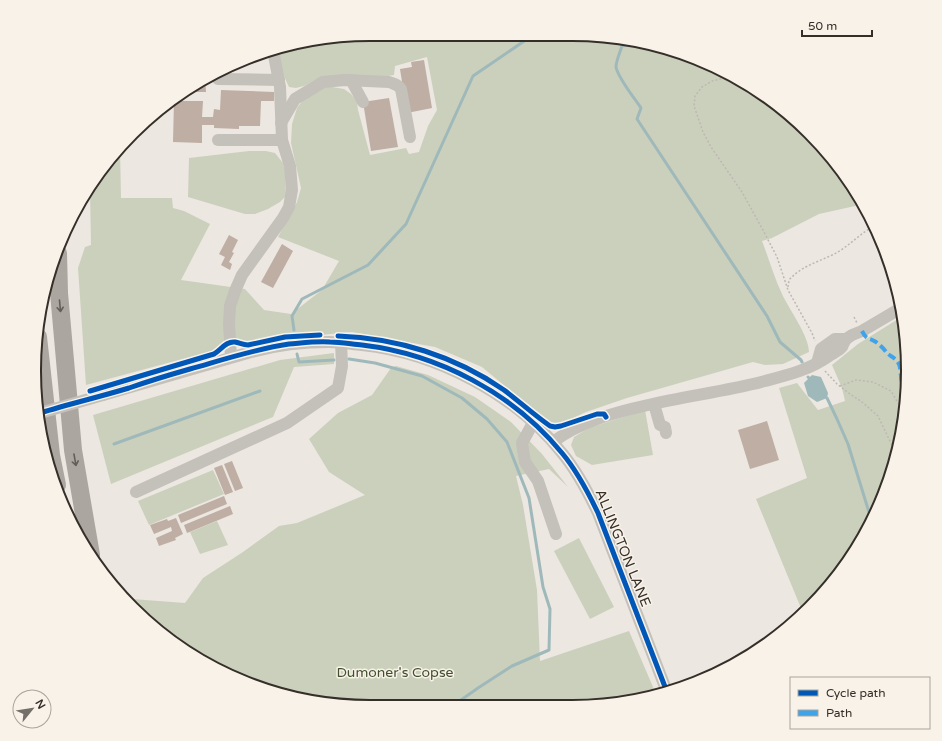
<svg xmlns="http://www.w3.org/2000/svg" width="942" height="741" font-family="'Varela Round',sans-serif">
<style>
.green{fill:#cbd0bc}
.water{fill:#9fb9bb}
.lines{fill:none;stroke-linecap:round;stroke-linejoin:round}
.stream{stroke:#9fb9bb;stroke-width:3}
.building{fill:#beaea4}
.path{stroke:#bdb8b3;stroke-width:1.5;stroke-dasharray:2 2;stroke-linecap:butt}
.minor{stroke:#c4c0ba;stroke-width:12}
.highway{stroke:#aba6a0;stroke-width:18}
.minor-bridge{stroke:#c4c0ba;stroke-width:12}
.quiet{stroke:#3ea3eb;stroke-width:4;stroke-dasharray:8 4;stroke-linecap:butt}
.cycleway-casing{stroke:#f8f2e9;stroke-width:8}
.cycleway{stroke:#0057b8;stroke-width:5}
.oneway{stroke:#645e59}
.labels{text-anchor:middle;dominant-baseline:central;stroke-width:3;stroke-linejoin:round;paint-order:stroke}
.street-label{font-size:14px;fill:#352e29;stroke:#f8f2e9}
.park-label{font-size:14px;fill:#41512e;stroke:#f8f2e9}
.rim{fill:none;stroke:#352e29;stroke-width:2}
</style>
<rect width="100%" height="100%" fill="#ece7e1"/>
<g class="green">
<path d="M370,34l223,1 87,17 60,27 53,38 71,87 -45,10 -47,24 -10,3c7,18 12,36 20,53 7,15 27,42 27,58l-26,12 -18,1 -12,-3 -126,36 -41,14 -26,12h-5l-8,-3 -65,-54 -47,-20 -83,-15 -106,10 -21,-2 -13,11 -126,34 -8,-117 7,-21 6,-2 -1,-57 30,-40 1,50h51l1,10 11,3 26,13 -29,56 64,9 19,21 27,4 31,-24 17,-29 -61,-24 19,-35 4,-14 -10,-45 1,-19 5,-16 6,-8 19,-13h10l12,2 7,5 6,8 1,8 12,45 36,-7 3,6 10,-2 9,-26 9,-16 -10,-53 -32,9 -1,9 -6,1 -69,2 -15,8 -8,2 -7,-1 -6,-13 -7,-26 7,-2z"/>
<path d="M249,151h17l9,2 8,10 2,7 1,26 -6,6 -12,7 -13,5h-10l-57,-17 1,-39z"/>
<path d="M903,316l2,10 2,66 -10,65 -24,62 -34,56 -36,38 -47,-114 51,-21 -28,-90 18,-5 21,27 27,-9 -3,-13 -10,-23 26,-21z"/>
<path d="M334,353v11l-40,3 -21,50 -162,67 -18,-69 187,-55z"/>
<path d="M396,366l32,9 47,22 36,25 31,32 26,33 -19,-18 -33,7 7,29 14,85 3,71 89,-30 27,63 -62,12 -224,1 -65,-6 -63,-20 -59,-31 -48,-40 -3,-11 53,4 18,-25 40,-26 36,-26 18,-3 68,-28 -36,-23 -20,-33 29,-26 34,-18 19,-27z"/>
<path d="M645,410l8,45 -61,10 -16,-9 -5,-11 3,-8 15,-9z"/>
<path d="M213,470l11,24 -75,31 -11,-24z"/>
<path d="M217,521l11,24 -28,9 -10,-22z"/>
<path d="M579,538l35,69 -24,12 -36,-68z"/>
</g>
<path class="water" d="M812,375l9,2 7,16 -1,5 -10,4 -9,-6 -4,-13z"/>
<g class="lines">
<g class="stream">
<path d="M634,43l-12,3c-2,6 -6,15 -6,21 2,11 19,32 25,41l-4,11 130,197 13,26 21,18 1,2"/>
<path d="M294,330l-2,-14 10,-17 66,-34 38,-41 67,-148 60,-41"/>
<path d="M297,354l2,8 35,-2"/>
<path d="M349,359l26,4 47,13 40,22 25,21 20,23 22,56 14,89 7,22 -1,41 -37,16 -34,22 -27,19"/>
<path d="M808,377l1,1"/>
<path d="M827,398l10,21 11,25 24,78"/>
<path d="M114,444l146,-53"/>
</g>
</g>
<g class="building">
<path d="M424,60l8,48 -25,5 -7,-44 12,-2 -1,-5z"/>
<path d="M205,78l1,14h-21l17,-13z"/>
<path d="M221,90l53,2v9h-13l-1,25h-21v3l-25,-1v-3h-12v18l-29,-1 1,-41h29l-1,16h11l1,-8 6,1z"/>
<path d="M389,98l9,49 -27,4 -8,-49z"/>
<path d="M229,235l9,5 -6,12 2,1 -5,9 3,2 -2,6 -9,-5 4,-8 -6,-3z"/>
<path d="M282,244l11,7 -20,37 -12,-6z"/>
<path d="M767,421l12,39 -29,9 -12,-39z"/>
<path d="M232,461l11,27 -8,3 -11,-27z"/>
<path d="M222,465l11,27 -8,3 -11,-27z"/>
<path d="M224,496l3,8 -46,19 -3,-8z"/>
<path d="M230,506l3,8 -46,19 -3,-8z"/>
<path d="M176,518l7,16 -8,4 1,2 -17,6 -3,-8 16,-7 -1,-4 -17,7 -4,-9 17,-6 1,2z"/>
</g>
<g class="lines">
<g class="path">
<path d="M733,76l-21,5 -10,6 -7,9 -1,10 9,26 8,15 31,45 22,40 13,25 11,33 24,43 3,8"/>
<path d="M788,287l1,-7c13,-15 33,-19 49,-28 13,-8 23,-19 36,-26"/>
<path d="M854,317l3,6"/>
<path d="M825,371l12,13 13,10 12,8 16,14 19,40"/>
<path d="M840,386l16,-6 17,2 18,9 13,22"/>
</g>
<g class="minor">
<path d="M218,79l61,1"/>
<path d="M351,80l12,22"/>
<path d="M281,123l14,-24 28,-17 22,-2 44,2c5,2 9,2 12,7l9,48"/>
<path d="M218,140h64"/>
<path d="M840,343l12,-8 10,-4 39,-23"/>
<path d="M231,357l-2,-33 1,-18 5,-15 7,-16 41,-57 6,-11 3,-17 -2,-24 -8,-26 -2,-53 -7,-37"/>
<path d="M817,363l4,-14 14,-10h11"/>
<path d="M103,395l148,-43c26,-7 52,-10 78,-10 11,0 22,2 33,3 75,8 153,49 200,108 15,18 26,39 36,60l69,179"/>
<path d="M654,404l6,21 5,2 1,6"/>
<path d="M533,423l-11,20 3,19 13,19 18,53"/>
<path d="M553,442c26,-20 63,-30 95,-37 39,-9 78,-14 117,-24 23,-6 44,-11 64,-25 4,-3 10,-5 13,-9 1,-2 2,-5 4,-8"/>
<path d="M136,492l151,-69 51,-35 4,-22 -1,-24"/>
</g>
<g class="highway">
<path d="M58,253l1,40 14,157 18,105"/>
<path d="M38,337l13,118 6,30"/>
</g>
<path class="minor-bridge" d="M40,413l63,-18"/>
<path class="quiet" d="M862,331c5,10 7,6 14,11 4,3 8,7 11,11 3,3 8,5 10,8 7,8 0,22 10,28"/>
<defs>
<g id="cycleway">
<path d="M338,336c59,2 117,20 166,54 16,12 30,25 46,36l5,1 6,-1 36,-12h7l2,3"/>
<path d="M90,391l124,-37c7,-4 12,-13 21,-12 5,1 8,3 13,3l37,-8 35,-2"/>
<path d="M40,413c29,-9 59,-16 89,-25 20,-7 40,-13 61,-19 32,-9 65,-20 99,-25 13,-1 27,-3 41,-2 11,0 21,2 32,3 76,9 151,48 200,108 15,18 26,39 36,60l69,179"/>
</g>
</defs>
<use href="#cycleway" class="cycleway-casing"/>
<use href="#cycleway" class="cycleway"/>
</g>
<defs><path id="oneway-shaft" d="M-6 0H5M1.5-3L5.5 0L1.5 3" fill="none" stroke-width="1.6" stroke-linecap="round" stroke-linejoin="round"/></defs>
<g class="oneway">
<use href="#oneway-shaft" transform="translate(60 306) rotate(85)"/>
<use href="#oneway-shaft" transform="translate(75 460) rotate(80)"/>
</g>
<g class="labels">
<g class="street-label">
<text transform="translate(623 548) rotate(68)">ALLINGTON LANE</text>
</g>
<g class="park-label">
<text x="395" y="672">Dumoner's Copse</text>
</g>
</g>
<path d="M0 0H942V741H0ZM370 41H572A329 329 0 0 1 901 370V371A329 329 0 0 1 572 700H370A329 329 0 0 1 41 371V370A329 329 0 0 1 370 41Z" fill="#f8f2e9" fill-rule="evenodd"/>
<path class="rim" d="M370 41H572A329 329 0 0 1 901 370V371A329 329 0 0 1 572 700H370A329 329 0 0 1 41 371V370A329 329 0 0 1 370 41Z"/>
<rect x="790" y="677" width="140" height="52" fill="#f8f2e9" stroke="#aaa49c"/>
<rect x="798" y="690" width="20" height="6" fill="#0057b8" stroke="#aaa49c"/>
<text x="826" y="697" font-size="12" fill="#352e29">Cycle path</text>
<rect x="798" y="710" width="20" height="6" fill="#3ea3eb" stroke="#aaa49c"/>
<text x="826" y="717" font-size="12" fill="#352e29">Path</text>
<g transform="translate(32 709) rotate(60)"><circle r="19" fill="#f8f2e9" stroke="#aaa49c"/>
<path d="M0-3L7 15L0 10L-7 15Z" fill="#756f69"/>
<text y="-6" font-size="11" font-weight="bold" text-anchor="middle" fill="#352e29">N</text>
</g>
<path d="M802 30v6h70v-6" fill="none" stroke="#352e29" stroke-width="2"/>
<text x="808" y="30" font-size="12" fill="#352e29" stroke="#f8f2e9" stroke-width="3" paint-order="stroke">50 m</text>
</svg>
